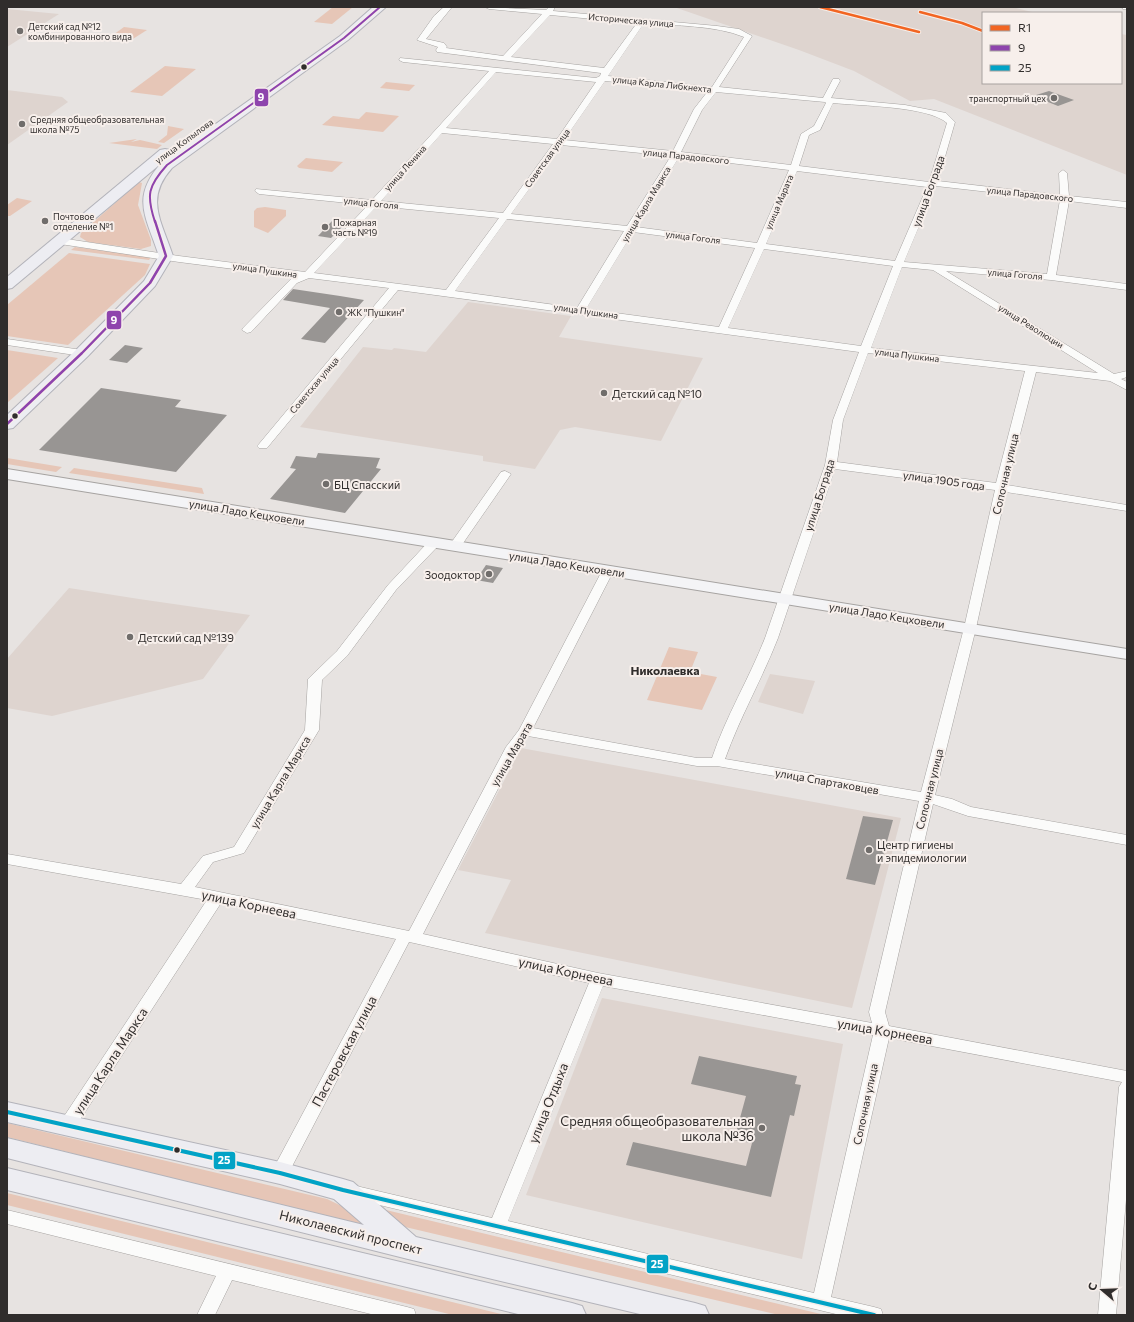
<svg xmlns="http://www.w3.org/2000/svg" width="1134" height="1322" font-family="Commissioner,sans-serif">
<style>
.built{fill:#ded4cf}
.green{fill:#e6c6b7}
.building{fill:#989593}
.lines{fill:none;stroke-linecap:round;stroke-linejoin:round}
.street-casing{stroke:#a6a3a1;stroke-width:1}
.secondary-casing{stroke:#a6a3a1;stroke-width:2}
.primary-casing{stroke:#b3b3ba;stroke-width:2}
.street{fill:#fbfbfa;fill-rule:evenodd}
.secondary{fill:#f4f4f6;fill-rule:evenodd}
.primary{fill:#ededf2;fill-rule:evenodd}
.rail-casing{stroke:#cecdcd;stroke-width:3}
.rail{stroke:#f7efeb;stroke-width:2;stroke-dasharray:5.5;stroke-linecap:butt}
.bus-1-far1-casing{stroke:#f7efeb;stroke-width:4}
.bus-1-casing{stroke:#f7efeb;stroke-width:5}
.bus-2-casing{stroke:#f7efeb;stroke-width:7}
.bus-1-far1{stroke:#8e44ad;stroke-width:2}
.bus-1{stroke:#8e44ad;stroke-width:2.5}
.bus-2{stroke:#02a3c6;stroke-width:4}
.rail-1-casing{stroke:#f7efeb;stroke-width:4.5}
.rail-1{stroke:#f26522;stroke-width:2.5}
.poi-dot{fill:#706d6b;stroke:#f7efeb;stroke-width:1.5}
.bus-dot{fill:#302d2c;stroke:#f7efeb;stroke-width:1.5}
.labels{text-anchor:middle;dominant-baseline:central;stroke-width:4;stroke-linejoin:round;paint-order:stroke}
.far-street-label{font-size:9px;fill:#302d2c;stroke:#f7efeb}
.far-poi-label{font-size:9px;fill:#302d2c;stroke:#f7efeb;text-anchor:start}
.street-label{font-size:11px;fill:#302d2c;stroke:#f7efeb}
.poi-label{font-size:11px;fill:#302d2c;stroke:#f7efeb;text-anchor:start}
.neighbourhood-label{font-size:12px;font-weight:bold;fill:#302d2c;stroke:#f7efeb}
.near-street-label{font-size:13px;fill:#302d2c;stroke:#f7efeb}
.near-poi-label{font-size:13px;fill:#302d2c;stroke:#f7efeb;text-anchor:end}
.line-badge{stroke:#f7efeb;stroke-width:1.5}
.badge-label{font-size:11px;text-anchor:middle;font-weight:bold;fill:#fff}
</style>
<rect width="100%" height="100%" fill="#e7e3e1"/>
<g class="built">
<path d="M674,7h338l24,6h-53v70h138v-49l6,1v140l-193,-76 -24,2 -56,-30 -55,-21z"/>
<path d="M7,9l52,5 -52,33z"/>
<path d="M7,90l55,7 6,5 -61,43z"/>
<path d="M468,302l103,14 -12,21 144,21 -42,83 -86,-14 -15,3 -25,39 -52,-8v-5l-183,-29 63,-80 29,3 2,-2 32,4z"/>
<path d="M69,588l70,11 111,16 -47,64 -151,37 -45,-8v-49z"/>
<path d="M770,674l45,7 -12,33 -45,-12z"/>
<path d="M521,748l380,70 -49,190 -367,-75 26,-53 -53,-10z"/>
<path d="M602,998l241,46 -41,215 -276,-64z"/>
</g>
<g class="green">
<path d="M333,7h20l-21,17 -18,-2z"/>
<path d="M124,27l23,3 -19,12 -22,-2z"/>
<path d="M165,66l31,3 -34,27 -32,-4z"/>
<path d="M386,82l29,3 -6,6 -29,-3z"/>
<path d="M366,112l33,4 -16,16 -61,-7 11,-9 26,3z"/>
<path d="M168,126l16,3 -20,14 -6,-1 9,-7z"/>
<path d="M137,139l-6,3 9,-2 22,5 -5,4 -48,-6z"/>
<path d="M306,158l37,4 -11,10 -33,-4 -2,-2z"/>
<path d="M139,182l3,1 -4,22 13,35v6l-10,3 -53,-7 -8,-5 1,-4z"/>
<path d="M17,198l15,3 -22,15h-3v-11z"/>
<path d="M265,207l21,3v6l-18,17 -14,-6v-16l3,-3z"/>
<path d="M75,247l76,10 -2,3 -78,-10z"/>
<path d="M69,253l81,11 -5,11 -77,70 -61,-9v-31z"/>
<path d="M7,350l51,8 -51,45z"/>
<path d="M7,458l55,9 -6,5 -49,-8z"/>
<path d="M74,468l128,20 2,6 -135,-21z"/>
<path d="M669,647l29,5 -8,20 27,5 -15,33 -55,-10z"/>
<path d="M7,1123l320,76 27,13 13,15 -360,-90z"/>
<path d="M7,1193l498,122h-52l-446,-110z"/>
<path d="M386,1210l439,105h-46l-378,-89z"/>
</g>
<g class="building">
<path d="M1049,91l25,9 -16,6 -25,-10z"/>
<path d="M332,221l14,2 -15,15 -13,-2z"/>
<path d="M293,289l47,7 24,4 -39,43 -24,-4 29,-31 -47,-8z"/>
<path d="M125,345l18,3 -16,15 -18,-3z"/>
<path d="M101,388l80,12 -6,7 52,8 -51,57 -137,-22z"/>
<path d="M318,453l62,5 -4,10 5,1 -36,44 -75,-14 26,-30 -6,-1 6,-12 20,2z"/>
<path d="M486,565l17,3 -10,15 -17,-3z"/>
<path d="M863,816l30,4 -18,65 -29,-6z"/>
<path d="M699,1056l98,20 -2,8 6,1 -7,31 -4,-1 -19,82 -145,-32 7,-23 113,24 6,-23 -18,-3 12,-44 -55,-12z"/>
</g>
<g class="lines">
<defs>
<g id="street">
<path d="M444,7h8l-26,32 18,4 3,4 -1,1 57,8 39,-42 -53,-5 -4,-2 61,3 3,-3h6l-2,4 164,15 22,3 13,7 -33,51 104,11 10,-19h6l1,2 -9,17 74,7 41,8 9,9 -17,59 122,14 -1,-22 4,-3 4,3 2,23 58,6v6l-58,-7 -13,74 71,9v6l-76,-10 -105,-9 168,103 13,-3v6l-6,2 6,3v8l-17,-9 -74,-9 -29,113 120,20v6l-121,-19 -30,136 -41,167 17,4 19,8 156,28v10l-159,-29 -35,-12 -48,208 4,14 238,45v117l-11,127h-18l21,-228 3,-5 -233,-44 -58,259 43,10 7,2 2,6h-43l-494,-118 -3,-5 3,-5 6,-2 140,33 97,-235 -175,-40 -5,-1 -123,236 -6,2 -6,-2 -3,-5 125,-234 -175,-36 -147,226 -6,2 -6,-2 -3,-5 148,-224 -200,-36v-10l174,30 22,-28 31,-9 71,-117 3,-51 29,-28 51,-66 43,-46 4,-1 6,4 -2,3 -43,45 -49,66 -25,24 -3,50 -75,123 -31,9 -18,25 214,44 97,-184 13,-17 85,-163h8l2,3 -81,158 164,30h15c14,-42 37,-79 53,-120l60,-173 8,-45 26,-68 -461,-62 -131,158h-8l-2,-2 2,-2 130,-156 -80,-10 -12,5 -46,49 -4,1 -5,-3 1,-2 48,-49 5,-2 -117,-15 -119,-18 -5,-3 5,-3 119,18 126,16 63,-67 -109,-11 -4,-3 1,-2 116,11 117,-129 -86,-9 -4,-2 1,-2 196,20 4,-2 1,-3 -164,-21 -1,-2 2,-3 -21,-7 17,-24zM550,15l87,8 -33,45 -93,-11zM644,23c31,3 71,2 100,14l-32,50 -104,-11zM496,72l100,10 -39,57 -111,-11zM605,81l103,10 -14,18 -21,42 -109,-11zM716,92l109,10 1,1 -12,23 -13,8 -10,31 -110,-13 21,-42zM833,103c27,3 95,3 114,20l-18,59 -130,-16 10,-31 11,-5zM442,133l111,11 -50,69 -122,-12zM561,145l110,11 -44,70 -116,-12zM679,157l110,13 -32,73 -121,-16zM797,171l130,16 -32,74 -129,-17zM936,186l124,14 -13,74 -143,-12zM377,206l122,12 -53,72 -132,-17zM507,219l117,12 -47,77 -122,-17zM633,232l122,16 -36,79 -133,-18zM764,249l129,17 -32,80 -133,-18zM902,267l31,3 165,103 -227,-25zM868,353l157,18 -29,112 -159,-21 6,-42zM835,469l160,21 -31,138 -43,164 -196,-33c15,-42 37,-80 53,-121zM528,736l169,30h20l202,35 -50,211 3,11 -274,-50 -175,-39 96,-186zM603,986l270,49 -59,258 -306,-72z"/>
<path d="M1122,7h5v2h-4z"/>
<path d="M7,339l75,11 5,3 -5,3 -75,-11z"/>
<path d="M505,471l6,3 -52,75h-8l-2,-3 2,-3 50,-71z"/>
<path d="M7,1210l400,97 7,2 2,6h-41l-143,-35 -17,35h-18l19,-39 -209,-52z"/>
</g>
<path id="secondary" d="M7,469l1120,180v10l-1120,-180z"/>
<g id="primary">
<path d="M373,7h13l-38,33 -176,128c-28,31 -10,54 1,88l-18,30 -67,70 -75,72 -6,1v-14l69,-65 68,-69 15,-25c-13,-40 -29,-58 3,-94l178,-126z"/>
<path d="M165,149l5,1 2,3 -2,3 -158,132 -5,1v-12l153,-127z"/>
<path d="M7,1102l273,60 63,17 10,3 63,55 279,66 10,3 4,9h-65l-236,-56 -401,-101v-20l357,87 -30,-26 -54,-15 -273,-62z"/>
<path d="M7,1168l565,135 10,3 4,9h-64l-515,-125z"/>
</g>
</defs>
<use href="#street" class="street-casing"/>
<use href="#secondary" class="secondary-casing"/>
<use href="#primary" class="primary-casing"/>
<use href="#street" class="street"/>
<use href="#secondary" class="secondary"/>
<use href="#primary" class="primary"/>
<defs>
<g id="rail">
<path d="M820,7l99,25"/>
<path d="M920,12l42,11 21,8"/>
</g>
</defs>
<use href="#rail" class="rail-casing"/>
<use href="#rail" class="rail"/>
<defs>
<path id="bus-1-far1" d="M155,222c-9,-27 -7,-36 12,-57l177,-127 36,-31"/>
<path id="bus-1" d="M7,424l75,-71 68,-70 16,-27 -11,-35"/>
<path id="bus-2" d="M7,1112l273,61 63,17 531,125"/>
</defs>
<use href="#bus-1-far1" class="bus-1-far1-casing"/>
<use href="#bus-1" class="bus-1-casing"/>
<use href="#bus-2" class="bus-2-casing"/>
<use href="#bus-1-far1" class="bus-1-far1"/>
<use href="#bus-1" class="bus-1"/>
<use href="#bus-2" class="bus-2"/>
<defs>
<g id="rail-1">
<path d="M820,7l99,25"/>
<path d="M920,12l42,11 21,8"/>
</g>
</defs>
<use href="#rail-1" class="rail-1-casing"/>
<use href="#rail-1" class="rail-1"/>
</g>
<g class="poi-dot">
<circle cx="20" cy="31" r="4"/>
<circle cx="1054" cy="98" r="4"/>
<circle cx="22" cy="124" r="4"/>
<circle cx="45" cy="221" r="4"/>
<circle cx="325" cy="227" r="4"/>
<circle cx="339" cy="312" r="4"/>
<circle cx="604" cy="393" r="4"/>
<circle cx="326" cy="484" r="4"/>
<circle cx="489" cy="574" r="4"/>
<circle cx="130" cy="637" r="4"/>
<circle cx="869" cy="850" r="4"/>
<circle cx="762" cy="1128" r="4"/>
</g>
<g class="bus-dot">
<circle cx="304" cy="67" r="3.5"/>
<circle cx="15" cy="416" r="3.5"/>
<circle cx="177" cy="1150" r="3.5"/>
</g>
<g class="labels">
<g class="far-street-label">
<text transform="translate(631 20) rotate(5)">Историческая улица</text>
<text transform="translate(662 84) rotate(6)">улица Карла Либкнехта</text>
<text transform="translate(184 141) rotate(-36)">улица Копылова</text>
<text transform="translate(686 156) rotate(6)">улица Парадовского</text>
<text transform="translate(547 158) rotate(-54)">Советская улица</text>
<text transform="translate(405 168) rotate(-48)">улица Ленина</text>
<text transform="translate(1030 194) rotate(6)">улица Парадовского</text>
<text transform="translate(779 202) rotate(-67)">улица Марата</text>
<text transform="translate(371 203) rotate(6)">улица Гоголя</text>
<text transform="translate(646 204) rotate(-59)">улица Карла Маркса</text>
<text transform="translate(693 237) rotate(7)">улица Гоголя</text>
<text transform="translate(265 270) rotate(8)">улица Пушкина</text>
<text transform="translate(1015 274) rotate(5)">улица Гоголя</text>
<text transform="translate(586 311) rotate(8)">улица Пушкина</text>
<text transform="translate(1031 326) rotate(32)">улица Революции</text>
<text transform="translate(907 355) rotate(7)">улица Пушкина</text>
<text transform="translate(314 385) rotate(-50)">Советская улица</text>
</g>
<g class="far-poi-label">
<text x="28" y="26">Детский сад №12<tspan x="28" dy="10">комбинированного вида</tspan></text>
<text x="1046" y="98" text-anchor="end">транспортный цех</text>
<text x="30" y="119">Средняя общеобразовательная<tspan x="30" dy="10">школа №75</tspan></text>
<text x="53" y="216">Почтовое<tspan x="53" dy="10">отделение №1</tspan></text>
<text x="333" y="222">Пожарная<tspan x="333" dy="10">часть №19</tspan></text>
<text x="347" y="312">ЖК "Пушкин"</text>
</g>
<g class="street-label">
<text transform="translate(928 191) rotate(-70)">улица Бограда</text>
<text transform="translate(1005 474) rotate(-77)">Сопочная улица</text>
<text transform="translate(944 480) rotate(8)">улица 1905 года</text>
<text transform="translate(819 495) rotate(-72)">улица Бограда</text>
<text transform="translate(247 512) rotate(9)">улица Ладо Кецховели</text>
<text transform="translate(567 564) rotate(9)">улица Ладо Кецховели</text>
<text transform="translate(887 615) rotate(9)">улица Ладо Кецховели</text>
<text transform="translate(511 754) rotate(-60)">улица Марата</text>
<text transform="translate(827 781) rotate(10)">улица Спартаковцев</text>
<text transform="translate(280 782) rotate(-59)">улица Карла Маркса</text>
<text transform="translate(929 789) rotate(-76)">Сопочная улица</text>
<text transform="translate(865 1104) rotate(-78)">Сопочная улица</text>
</g>
<g class="poi-label">
<text x="612" y="393">Детский сад №10</text>
<text x="334" y="484">БЦ Спасский</text>
<text x="481" y="574" text-anchor="end">Зоодоктор</text>
<text x="138" y="637">Детский сад №139</text>
<text x="877" y="844">Центр гигиены<tspan x="877" dy="13">и эпидемиологии</tspan></text>
</g>
<g class="neighbourhood-label">
<text x="665" y="670">Николаевка</text>
</g>
<g class="near-street-label">
<text transform="translate(249 904) rotate(12)">улица Корнеева</text>
<text transform="translate(566 971) rotate(12)">улица Корнеева</text>
<text transform="translate(885 1031) rotate(10)">улица Корнеева</text>
<text transform="translate(344 1051) rotate(-62)">Пастеровская улица</text>
<text transform="translate(110 1061) rotate(-57)">улица Карла Маркса</text>
<text transform="translate(548 1103) rotate(-68)">улица Отдыха</text>
<text transform="translate(351 1232) rotate(14)">Николаевский проспект</text>
</g>
<g class="near-poi-label">
<text x="754" y="1121">Средняя общеобразовательная<tspan x="754" dy="15">школа №36</tspan></text>
</g>
</g>
<g class="line-badge">
<rect x="254" y="88" width="15" height="19" rx="4" fill="#8e44ad"/>
<rect x="106" y="310" width="16" height="20" rx="4" fill="#8e44ad"/>
<rect x="213" y="1151" width="23" height="19" rx="4" fill="#02a3c6"/>
<rect x="646" y="1254" width="23" height="20" rx="4" fill="#02a3c6"/>
</g>
<g class="badge-label">
<text x="261" y="101">9</text>
<text x="114" y="324">9</text>
<text x="224" y="1164">25</text>
<text x="657" y="1268">25</text>
</g>
<rect width="1134" height="1322" fill="none" stroke="#302d2c" stroke-width="16"/>
<rect x="982" y="12" width="140" height="72" fill="#f7efeb" stroke="#a7a19f"/>
<rect x="990" y="25" width="20" height="6" fill="#f26522" stroke="#a7a19f"/>
<text x="1018" y="32" font-size="12" fill="#302d2c">R1</text>
<rect x="990" y="45" width="20" height="6" fill="#8e44ad" stroke="#a7a19f"/>
<text x="1018" y="52" font-size="12" fill="#302d2c">9</text>
<rect x="990" y="65" width="20" height="6" fill="#02a3c6" stroke="#a7a19f"/>
<text x="1018" y="72" font-size="12" fill="#302d2c">25</text>
<g transform="translate(1102 1290) rotate(289)" stroke="#f7efeb" stroke-width="3" paint-order="stroke">
<path d="M0-3L7 15L0 10L-7 15Z" fill="#302d2c"/>
<text y="-6" font-size="11" font-weight="bold" text-anchor="middle" fill="#302d2c">С</text>
</g>
</svg>
